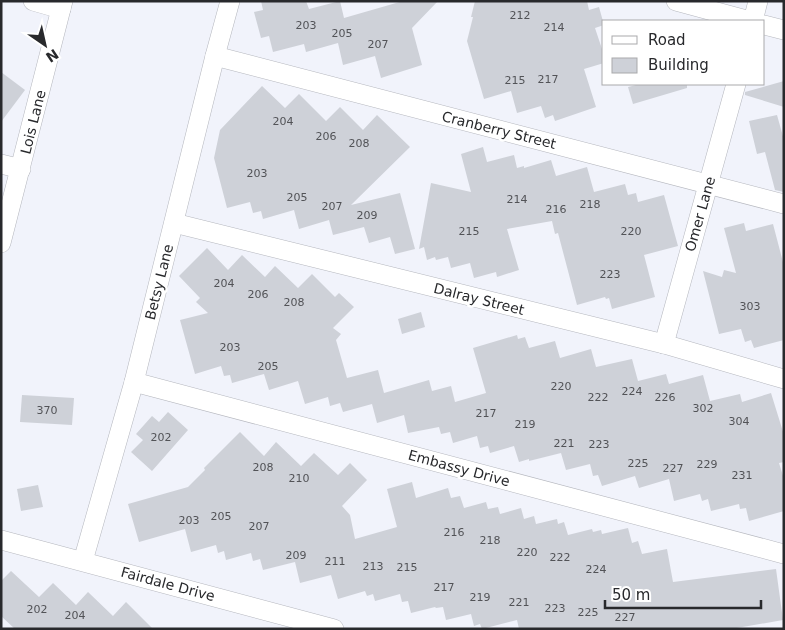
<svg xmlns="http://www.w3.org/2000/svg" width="785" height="630" font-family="'DejaVu Sans',sans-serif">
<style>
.building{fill:#ced1d8}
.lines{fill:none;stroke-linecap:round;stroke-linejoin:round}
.street-casing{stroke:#b5b7be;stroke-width:20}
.street{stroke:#fff;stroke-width:19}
.labels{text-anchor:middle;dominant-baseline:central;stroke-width:5;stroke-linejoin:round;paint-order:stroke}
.number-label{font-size:11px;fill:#525357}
.street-label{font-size:14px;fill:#28292c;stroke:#fff}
</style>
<rect width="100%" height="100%" fill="#f1f3fb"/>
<g class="building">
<path d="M261,1h45l3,8 31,-8 4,17 59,-17h35l-26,27 10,37 -41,13 -6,-22 -32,9 -5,-22 -32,9 -2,-8 -31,8 -4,-16 -8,2 -7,-26 9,-2z"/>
<path d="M475,1h112l2,9 10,-3 5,18 -9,3 9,27v8l-20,6 12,38 -41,14 -2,-6 -8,3 -4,-12 -24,7 -6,-22 -27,8 -17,-58 6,-24h-2z"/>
<path d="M1,72l24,18 -24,32z"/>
<path d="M784,81v26l-39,-12v-3z"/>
<path d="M640,84h47v4l-54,16 -5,-17z"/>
<path d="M262,86l23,22 14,-14 27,27 14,-14 23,23 14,-15 33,32 -59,58 49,-12 15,56 -20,5 -5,-17 -21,6 -5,-16 -31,8 -4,-15 -30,9 -5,-19 -31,9 -2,-8 -8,2 -3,-11 -23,6 -13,-50 6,-28z"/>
<path d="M777,115l7,25v52l-9,-2 -10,-38 -8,2 -8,-33z"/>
<path d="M483,147l4,15 27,-7 3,13 7,-2v2l27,-8 5,16 31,-9 7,25 31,-8 3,11 8,-2 2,9 26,-7 14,51 -34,9 11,42 -43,12 -3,-11 -3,1 -1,-2 -28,8 -19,-72 -3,1 -3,-13 -45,8 12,41 -22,7 -1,-5 -22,6 -4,-15 -19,5 -3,-11 -12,3 -1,-3 -8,3 -3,-13 -5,2 12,-66 40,9 -10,-38z"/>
<path d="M744,223l2,8 27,-7 11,42v74l-30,8 -3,-8 -6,2 -4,-13 -22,5 -16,-63 19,6 2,-7 12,3 -12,-45z"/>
<path d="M207,248l21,22 14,-15 23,22 10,-11 23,22 14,-14 23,23 4,-4 15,14 -21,21 8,6 -5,6 11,38 31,-8 6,23 45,-13 3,11 19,-5 4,16 31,-9 -13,-45 44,-13 1,4 7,-2 4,11 26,-7 5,17 31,-9 5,18 36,-8 6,22 28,-7 3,10 34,-9 7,26 30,-7 2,8 29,-9 13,42v27l-5,1 5,16v32l-35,10 -3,-13 -6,1 -1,-5 -28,7 -3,-12 -6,2 -2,-7 -26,7 -5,-22 -30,9 -4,-12 -33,10 -4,-11 -5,1 -3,-12 -24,6 -5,-17 -32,8v-2l-10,3 -5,-16 -24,7 -2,-7 -8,2 -3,-12 -24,7 -3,-11 -9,2 -2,-7 -31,6 -4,-18 -27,8 -5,-19 -29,8 -3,-9 -10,3 -2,-9 -23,7 -7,-23 -29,9 -5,-16 -32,9 -2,-8 -6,1 -3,-10 -26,8 -15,-54 28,-7 -12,-11 4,-4 -21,-22z"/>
<path d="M421,312l4,15 -23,7 -4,-15z"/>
<path d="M22,395l52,3 -2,27 -52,-3z"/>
<path d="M168,412l20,18 -36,41 -21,-19 12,-12 -7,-6 16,-18 7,6z"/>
<path d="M240,432l24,24 12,-14 25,24 13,-13 24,22 12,-12 17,17 -25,26 8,9 5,24 42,-12 -10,-38 25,-7 4,16 32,-10 3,10 9,-2 4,12 22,-6 2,7 10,-2 2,7 21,-6 3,11 10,-3 2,8 21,-5 1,5 6,-2 4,13 24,-6 1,3 8,-2 1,4 26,-6 4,15 6,-2 4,13 25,-5 6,33 103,-13 7,51 -52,9h-212l-2,-9 -35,9 -2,-5 -6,2 -3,-12 -25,6 -3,-13 -7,1 -1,-1 -24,6 -3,-12 -6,1 -2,-8 -25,7 -2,-7 -6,2 -2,-5 -27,8 -7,-24 -31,8 -5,-21 -32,8 -3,-11 -7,2 -2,-8 -25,7 -2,-9 -6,2 -2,-8 -25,7 -6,-23 -46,13 -11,-38 60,-17 17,-17 -1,-2z"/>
<path d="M38,485l5,22 -22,4 -4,-22z"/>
<path d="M11,571l28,26 14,-14 23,22 12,-13 25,24 13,-14 27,27h-138l-14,-13v-35z"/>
</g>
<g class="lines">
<defs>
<g id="street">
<path d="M33,1l28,8"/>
<path d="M676,1l74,20"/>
<path d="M753,21l5,-20"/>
<path d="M764,25l20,5"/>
<path d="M215,56l569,148"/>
<path d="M1,164l20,5"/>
<path d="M174,223l490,121 120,35"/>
<path d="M1,243l62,-242"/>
<path d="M664,344l72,-260"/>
<path d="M134,382l650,172"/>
<path d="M1,540l333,89"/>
<path d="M83,561l51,-179 81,-326 15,-55"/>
</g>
</defs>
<use href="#street" class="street-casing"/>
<use href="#street" class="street"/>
</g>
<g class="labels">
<g class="number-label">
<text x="520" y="15">212</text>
<text x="306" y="25">203</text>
<text x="554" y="27">214</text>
<text x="342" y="33">205</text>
<text x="378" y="44">207</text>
<text x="548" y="79">217</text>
<text x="515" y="80">215</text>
<text x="283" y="121">204</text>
<text x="326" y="136">206</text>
<text x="359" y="143">208</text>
<text x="257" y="173">203</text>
<text x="297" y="197">205</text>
<text x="517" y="199">214</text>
<text x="590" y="204">218</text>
<text x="332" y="206">207</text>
<text x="556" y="209">216</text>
<text x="367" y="215">209</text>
<text x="469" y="231">215</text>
<text x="631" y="231">220</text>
<text x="610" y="274">223</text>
<text x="224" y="283">204</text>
<text x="258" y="294">206</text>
<text x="294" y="302">208</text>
<text x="750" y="306">303</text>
<text x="230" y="347">203</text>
<text x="268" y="366">205</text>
<text x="561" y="386">220</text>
<text x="632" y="391">224</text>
<text x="598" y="397">222</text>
<text x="665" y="397">226</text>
<text x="703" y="408">302</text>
<text x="47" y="410">370</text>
<text x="486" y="413">217</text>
<text x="739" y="421">304</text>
<text x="525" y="424">219</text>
<text x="161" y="437">202</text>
<text x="564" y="443">221</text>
<text x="599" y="444">223</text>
<text x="638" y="463">225</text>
<text x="707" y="464">229</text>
<text x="263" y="467">208</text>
<text x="673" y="468">227</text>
<text x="742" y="475">231</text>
<text x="299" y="478">210</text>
<text x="221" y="516">205</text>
<text x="189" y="520">203</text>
<text x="259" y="526">207</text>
<text x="454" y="532">216</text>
<text x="490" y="540">218</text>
<text x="527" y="552">220</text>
<text x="296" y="555">209</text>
<text x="560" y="557">222</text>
<text x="335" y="561">211</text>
<text x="373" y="566">213</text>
<text x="407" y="567">215</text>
<text x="596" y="569">224</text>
<text x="444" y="587">217</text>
<text x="480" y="597">219</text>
<text x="519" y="602">221</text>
<text x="555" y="608">223</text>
<text x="37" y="609">202</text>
<text x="588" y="612">225</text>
<text x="75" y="615">204</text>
<text x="625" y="617">227</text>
</g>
<g class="street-label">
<text transform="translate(33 122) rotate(-76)">Lois Lane</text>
<text transform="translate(499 130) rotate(14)">Cranberry Street</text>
<text transform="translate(700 214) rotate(-74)">Omer Lane</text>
<text transform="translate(159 282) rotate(-76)">Betsy Lane</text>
<text transform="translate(479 299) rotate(14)">Dalray Street</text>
<text transform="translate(459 468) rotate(15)">Embassy Drive</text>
<text transform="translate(168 584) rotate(15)">Fairdale Drive</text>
</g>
</g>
<rect width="785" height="630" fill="none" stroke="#28292c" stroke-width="5"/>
<rect x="602" y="20" width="162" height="65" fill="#ffffff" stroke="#a9a9ab"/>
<rect x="612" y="36" width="25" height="8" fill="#ffffff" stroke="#a9a9ab"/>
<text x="648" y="45" font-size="15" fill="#28292c">Road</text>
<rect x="612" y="58" width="25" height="15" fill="#ced1d8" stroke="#a9a9ab"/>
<text x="648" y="70" font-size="15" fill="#28292c">Building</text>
<g transform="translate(45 45) rotate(146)" stroke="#ffffff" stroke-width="4" paint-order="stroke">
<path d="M0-4L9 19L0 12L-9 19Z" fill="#28292c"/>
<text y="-8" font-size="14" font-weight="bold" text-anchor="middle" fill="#28292c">N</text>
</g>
<path d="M605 600v8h156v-8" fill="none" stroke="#28292c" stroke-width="2.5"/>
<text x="612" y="600" font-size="15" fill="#28292c" stroke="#ffffff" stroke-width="4" paint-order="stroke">50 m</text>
</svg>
